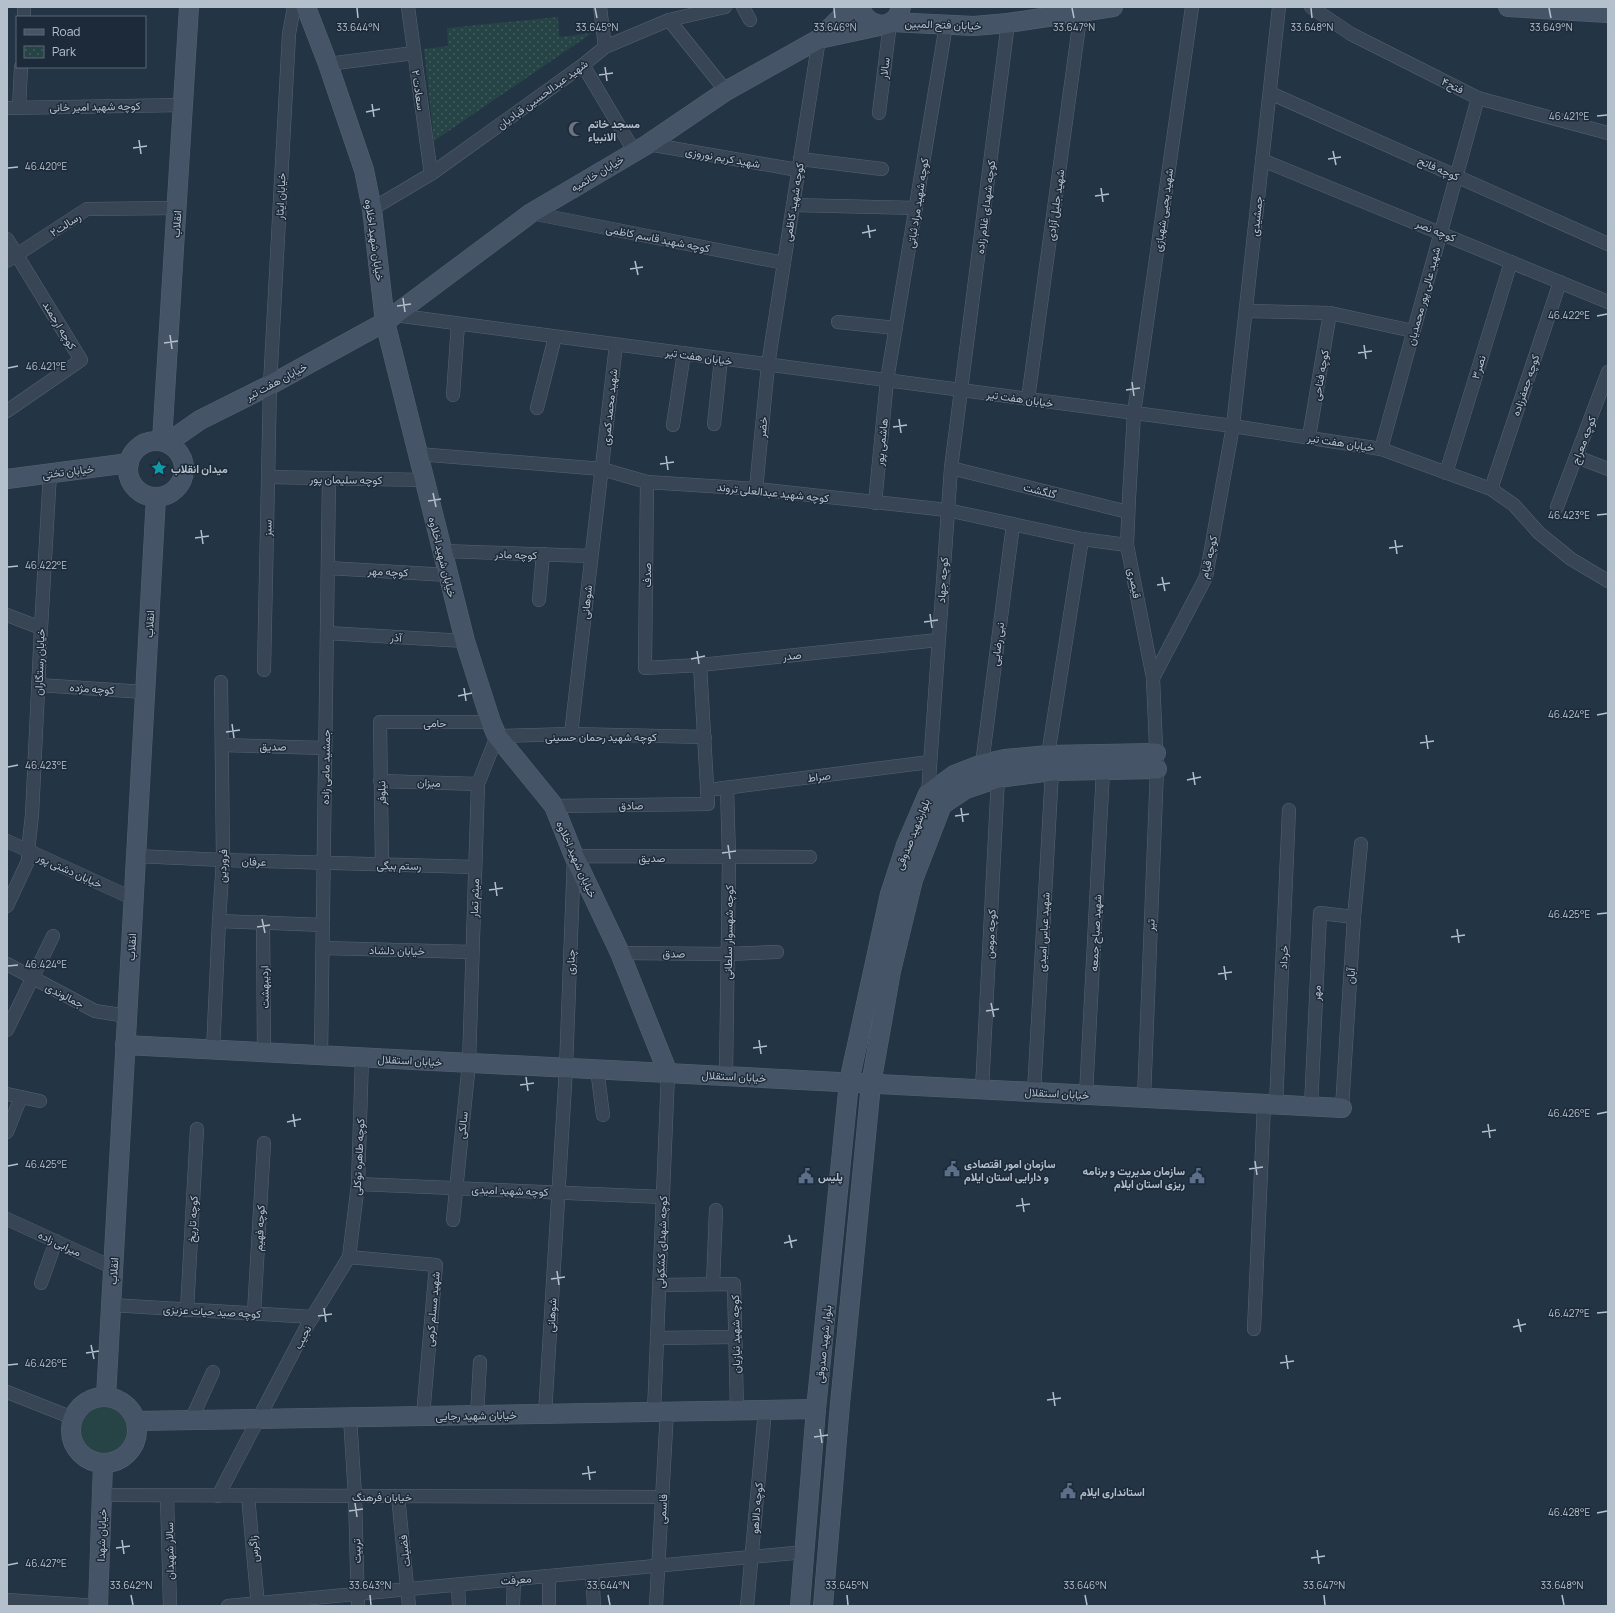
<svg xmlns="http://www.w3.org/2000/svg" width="1615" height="1613" font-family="Manrope,Vazirmatn,sans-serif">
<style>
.grass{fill:#264445}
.park{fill:url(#park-dots)}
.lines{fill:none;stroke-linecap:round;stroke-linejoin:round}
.street-casing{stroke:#566371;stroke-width:14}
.secondary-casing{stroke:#566371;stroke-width:20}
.street{stroke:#384554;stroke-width:13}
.secondary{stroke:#465467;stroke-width:19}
.ticks{fill:none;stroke:#b5c0cd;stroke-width:1.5}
.labels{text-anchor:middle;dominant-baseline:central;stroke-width:3;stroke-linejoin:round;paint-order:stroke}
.street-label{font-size:11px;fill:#b5c0cd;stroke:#1d2a39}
.poi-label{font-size:11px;font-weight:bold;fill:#b5c0cd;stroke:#1d2a39;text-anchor:start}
.ticks-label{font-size:10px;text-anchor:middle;fill:#b5c0cd;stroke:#1d2a39;stroke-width:3;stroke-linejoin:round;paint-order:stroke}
</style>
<defs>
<pattern id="park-dots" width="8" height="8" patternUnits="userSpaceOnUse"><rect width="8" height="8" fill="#264445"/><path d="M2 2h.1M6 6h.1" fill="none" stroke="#435d5f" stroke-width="1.8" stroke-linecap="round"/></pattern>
</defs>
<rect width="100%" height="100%" fill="#233444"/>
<circle class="grass" cx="104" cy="1430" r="23"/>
<path class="park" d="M558,17l1,20 33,-4 -158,108 -10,-92 24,-3 -1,-18z"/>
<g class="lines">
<defs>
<g id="street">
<path d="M408,7l23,167"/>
<path d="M600,7l5,40"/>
<path d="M743,7l7,13"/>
<path d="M1311,7l40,27 127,64 130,35"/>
<path d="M24,17v-10"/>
<path d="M669,20l57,71"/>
<path d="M328,64l86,-11"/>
<path d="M583,65l51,86"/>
<path d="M1270,93l338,151"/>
<path d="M7,108l176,-3"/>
<path d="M19,108l2,-41"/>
<path d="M879,113l11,-90"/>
<path d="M648,144l150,26"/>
<path d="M800,159l82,10"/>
<path d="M1262,160l346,142"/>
<path d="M793,205l123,3"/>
<path d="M372,209l59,-35 152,-109 22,-18 64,-27 56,-13"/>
<path d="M531,213l253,50"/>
<path d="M7,239l74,121 -74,51"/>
<path d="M7,261l80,-52 90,-1"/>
<path d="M1246,311l84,2 83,18"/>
<path d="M395,315l838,111 148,23 110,40 23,16 25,28 32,26 37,22"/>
<path d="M838,322l58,6"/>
<path d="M453,395l5,-71"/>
<path d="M1028,399l53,-388"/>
<path d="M537,408l18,-71"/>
<path d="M714,424l7,-65"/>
<path d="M673,425l11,-72"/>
<path d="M1309,437l21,-124"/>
<path d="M1381,449l97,-351"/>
<path d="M418,454l184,15 45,13 109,7 191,21 135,29 45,6"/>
<path d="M1577,457l31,12"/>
<path d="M951,468l177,44"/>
<path d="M1446,473l65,-211"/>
<path d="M268,477l156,3"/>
<path d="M647,482l-2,186 55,-3 238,-25"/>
<path d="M756,489l12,-124 51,-326"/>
<path d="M1491,489l69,-207"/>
<path d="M875,503l12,-123 59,-355"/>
<path d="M1557,507l51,-135"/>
<path d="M442,551l149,5"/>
<path d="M328,568l120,7"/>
<path d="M539,600l4,-46"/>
<path d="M7,615l34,13"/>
<path d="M327,633l138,8"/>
<path d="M264,670l6,-285 19,-351 5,-27"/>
<path d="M1153,678l53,-101 27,-151 46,-419"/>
<path d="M38,685l107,7"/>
<path d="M571,734l45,-389"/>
<path d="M222,745l103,3"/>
<path d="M1048,755l34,-216"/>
<path d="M982,764l31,-239"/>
<path d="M380,781l98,3"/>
<path d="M708,790l222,-28"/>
<path d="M928,794l23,-326 57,-445"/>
<path d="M554,806l154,-2 -8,-139"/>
<path d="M7,841l127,58"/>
<path d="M136,856l87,4 252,7"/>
<path d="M382,865l-2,-143h111"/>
<path d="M7,906l21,-45v-10l4,-36 9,-187 9,-155"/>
<path d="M219,921l104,4"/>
<path d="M263,922l1,130"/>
<path d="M323,948l149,4"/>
<path d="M620,953l108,1 49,-2"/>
<path d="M7,964l88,47 32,5"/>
<path d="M7,1030l46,-94"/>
<path d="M213,1050l6,-129 4,-61 -2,-178"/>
<path d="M321,1055l8,-577"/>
<path d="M597,1069l6,46"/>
<path d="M726,1076l3,-218 -2,-70"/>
<path d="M982,1089l16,-311"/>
<path d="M1034,1092l18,-321"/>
<path d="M7,1094l33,7"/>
<path d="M1086,1095l17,-325"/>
<path d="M1144,1098l13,-329 -4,-91 -26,-133 2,-47 5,-85 58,-406"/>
<path d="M1276,1105l13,-295"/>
<path d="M1311,1106l9,-193 34,4"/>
<path d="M1342,1108l12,-191 7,-73"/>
<path d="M7,1132l14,-35"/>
<path d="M358,1184l305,13"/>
<path d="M7,1219l107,49"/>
<path d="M453,1220l16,-157 9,-279 19,-48 74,-2 134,3"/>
<path d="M349,1257l87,8 -13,151"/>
<path d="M41,1283l15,-42"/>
<path d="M713,1284l3,-74"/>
<path d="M659,1285l75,-1 3,126"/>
<path d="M111,1305l202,12"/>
<path d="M187,1310l10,-181"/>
<path d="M254,1313l10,-170"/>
<path d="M1254,1329l10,-225"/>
<path d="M657,1338l78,-1"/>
<path d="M7,1392l66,26"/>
<path d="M654,1412l14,-339"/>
<path d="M545,1414l21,-346 8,-212 236,1"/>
<path d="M477,1415l3,-53"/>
<path d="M350,1417l5,79 3,110"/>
<path d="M191,1420l22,-48"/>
<path d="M102,1495l560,2"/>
<path d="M167,1496l3,110"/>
<path d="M218,1496l90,-172 41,-67 9,-73 4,-127"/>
<path d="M248,1496l10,110"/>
<path d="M398,1496l11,110"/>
<path d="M592,1572l2,34"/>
<path d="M549,1576v30"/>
<path d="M458,1585l1,21"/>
<path d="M7,1600l91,6"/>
<path d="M228,1606l577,-54"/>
<path d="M513,1606l1,-27"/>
<path d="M656,1606l11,-195"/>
<path d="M747,1606l18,-196"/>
</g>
<g id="secondary">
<path d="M306,7l22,57 36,106 8,39 13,113 80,319 26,81 6,14 57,70 20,50 46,97 48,120"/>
<path d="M860,7c7,23 37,24 41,0"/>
<path d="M1508,7l100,6"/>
<path d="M891,22l83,4 34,-3 105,-16"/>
<path d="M819,39l65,-14"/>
<circle cx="156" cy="469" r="28"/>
<path d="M162,441l27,-434"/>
<path d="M167,443l33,-23 70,-35 115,-63 146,-109 117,-69 78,-53 93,-52 32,-32"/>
<path d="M7,479l122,-16"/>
<path d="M125,1045l1217,63"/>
<path d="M106,1397l50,-900"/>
<circle cx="104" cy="1430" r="33"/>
<path d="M136,1421l680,-12"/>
<path d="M98,1606l5,-142"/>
<path d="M800,1606l16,-197 33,-327 41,-188 16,-49 22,-51 26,-19 28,-11 23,-5 43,-4 108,-2"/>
<path d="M823,1606l17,-202 31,-320 20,-113 22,-91 29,-75 24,-16 32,-11 54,-7 105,-2"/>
</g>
</defs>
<use href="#street" class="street-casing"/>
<use href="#secondary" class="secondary-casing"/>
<use href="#street" class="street"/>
<use href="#secondary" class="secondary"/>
</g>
<path class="ticks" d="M357,8l1,10M595,8l2,10M834,8l1,10M1072,8l2,10M1311,8l1,10M1549,8l2,10M605,67l2,14M599,75l14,-2M372,104l2,13M366,112l14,-3M1597,116l10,-1M139,140l2,14M133,148l14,-2M1333,151l3,14M1328,159l13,-2M8,168l10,-1M1101,188l2,14M1095,196l14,-2M868,225l2,13M862,233l14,-3M635,261l3,14M630,269l13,-2M403,298l2,14M397,306l14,-2M1597,316l10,-2M170,335l2,14M164,343l14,-2M1364,345l2,14M1358,353l14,-2M8,368l10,-2M1132,382l2,14M1126,390l14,-2M899,419l2,14M893,427l14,-2M666,456l2,14M660,464l14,-2M433,493l3,14M428,501l13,-2M1597,515l10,-1M201,530l2,14M195,538l14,-2M1395,540l2,14M1389,548l14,-2M8,567l10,-1M1162,577l3,14M1157,585l13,-2M930,614l2,14M924,622l14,-2M697,651l2,13M691,659l14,-3M464,688l2,13M458,696l14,-3M1597,715l10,-2M232,724l2,14M226,732l14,-2M1426,735l2,14M1420,743l14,-2M8,767l10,-2M1193,772l2,13M1187,780l14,-3M961,808l2,14M955,816l14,-2M728,845l2,14M722,853l14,-2M495,882l2,14M489,890l14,-2M1597,914l10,-1M262,919l3,14M257,927l13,-2M1457,929l2,14M1451,937l14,-2M8,966l10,-1M1224,966l2,14M1218,974l14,-2M991,1003l3,14M986,1011l13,-2M759,1040l2,14M753,1048l14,-2M526,1077l2,14M520,1085l14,-2M293,1114l2,13M1597,1114l10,-2M287,1122l14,-3M1488,1124l2,14M1482,1132l14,-2M1255,1161l2,14M8,1166l10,-2M1249,1169l14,-2M1022,1198l2,14M1016,1206l14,-2M789,1235l3,13M784,1243l13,-3M557,1271l2,14M551,1279l14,-2M324,1308l2,14M1597,1313l10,-1M318,1316l14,-2M1518,1319l3,13M1513,1327l13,-3M91,1345l3,14M86,1353l13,-2M1286,1355l2,14M1280,1363l14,-2M8,1365l10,-1M1053,1392l2,14M1047,1400l14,-2M820,1429l2,14M814,1437l14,-2M588,1466l2,14M582,1474l14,-2M355,1503l2,14M349,1511l14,-2M1597,1513l10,-2M122,1540l2,14M116,1548l14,-2M1317,1550l2,14M1311,1558l14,-2M8,1565l10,-2M131,1595l2,10M370,1595l1,10M608,1595l2,10M847,1595l1,10M1085,1595l2,10M1324,1595l1,10M1562,1595l2,10"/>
<defs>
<symbol id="mosque-bare" viewBox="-9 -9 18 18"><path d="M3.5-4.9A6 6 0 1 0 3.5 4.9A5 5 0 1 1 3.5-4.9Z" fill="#6b7280" stroke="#1d2a39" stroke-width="2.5" paint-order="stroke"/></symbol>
<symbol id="sight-bare" viewBox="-9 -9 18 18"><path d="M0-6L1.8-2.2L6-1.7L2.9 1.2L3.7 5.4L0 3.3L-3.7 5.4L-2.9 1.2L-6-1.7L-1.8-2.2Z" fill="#0f9aa8" stroke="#1d2a39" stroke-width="2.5" paint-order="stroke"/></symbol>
<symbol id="civic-bare" viewBox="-9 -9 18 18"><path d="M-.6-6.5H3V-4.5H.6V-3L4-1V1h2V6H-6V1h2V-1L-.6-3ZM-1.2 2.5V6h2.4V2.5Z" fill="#5c6f8a" stroke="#1d2a39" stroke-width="2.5" paint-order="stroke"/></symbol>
</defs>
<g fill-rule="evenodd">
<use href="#mosque-bare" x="565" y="118" width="22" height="22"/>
<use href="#sight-bare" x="148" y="457" width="22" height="22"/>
<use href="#civic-bare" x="941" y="1158" width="22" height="22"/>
<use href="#civic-bare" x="795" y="1165" width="22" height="22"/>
<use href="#civic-bare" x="1186" y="1165" width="22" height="22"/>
<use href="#civic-bare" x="1057" y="1480" width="22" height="22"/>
</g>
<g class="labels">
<g class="street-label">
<text transform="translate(943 24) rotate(2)">خیابان فتح المبین</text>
<text transform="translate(884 68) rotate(-83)">سالار</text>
<text transform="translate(1453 85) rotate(26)">فتح۴</text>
<text transform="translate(419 90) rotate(82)">سعادت ۲</text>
<text transform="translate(542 94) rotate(-36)">شهید عبدالحسین قبادیان</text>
<text transform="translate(95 106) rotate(-1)">کوچه شهید امیر خانی</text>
<text transform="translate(723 157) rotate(10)">شهید کریم نوروزی</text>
<text transform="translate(1439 168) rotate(24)">کوچه فاتح</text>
<text transform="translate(597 173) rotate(-31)">خیابان خاتمیه</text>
<text transform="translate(280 196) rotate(-87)">خیابان ایثار</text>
<text transform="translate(793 202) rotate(-81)">کوچه شهید کاظمی</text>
<text transform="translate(917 203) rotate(-81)">کوچه شهید مراد ثباتی</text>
<text transform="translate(1055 205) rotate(-82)">شهید جلیل آزادی</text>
<text transform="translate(985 207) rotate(-83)">کوچه شهدای غلام زاده</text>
<text transform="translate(1163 210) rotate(-82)">شهید یحیی شهبازی</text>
<text transform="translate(1256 216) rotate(-84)">جمشیدی</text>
<text transform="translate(65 224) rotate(-33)">رسالت۲</text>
<text transform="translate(176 224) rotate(-86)">انقلاب</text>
<text transform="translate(1436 230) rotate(22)">کوچه نصر</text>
<text transform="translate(658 238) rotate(11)">کوچه شهید قاسم کاظمی</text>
<text transform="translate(375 240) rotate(82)">خیابان شهید اخلاوه</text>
<text transform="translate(1423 296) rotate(-75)">شهید عالی پور محمدیان</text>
<text transform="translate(60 325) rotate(59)">کوچه ارجمند</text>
<text transform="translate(699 356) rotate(8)">خیابان هفت تیر</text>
<text transform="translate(1478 367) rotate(-73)">نصر۳</text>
<text transform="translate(1320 375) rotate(-80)">کوچه فتاحی</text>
<text transform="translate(276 381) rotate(-28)">خیابان هفت تیر</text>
<text transform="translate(1525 385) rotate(-71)">کوچه جعفرزاده</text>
<text transform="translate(1020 398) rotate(8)">خیابان هفت تیر</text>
<text transform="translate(609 407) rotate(-84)">شهید محمد کمری</text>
<text transform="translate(762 427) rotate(-85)">خضر</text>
<text transform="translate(1583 440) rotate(-69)">کوچه معراج</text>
<text transform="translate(881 442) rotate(-84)">هاشمی پور</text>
<text transform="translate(1341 442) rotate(9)">خیابان هفت تیر</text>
<text transform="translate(68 471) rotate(-7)">خیابان تختی</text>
<text transform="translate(346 479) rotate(1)">کوچه سلیمان پور</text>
<text transform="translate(1040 490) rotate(14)">گلگشت</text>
<text transform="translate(773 492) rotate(6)">کوچه شهید عبدالعلی تروند</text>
<text transform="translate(267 528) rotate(-89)">سبز</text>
<text transform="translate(516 554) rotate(2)">کوچه مادر</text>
<text transform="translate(443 557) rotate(76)">خیابان شهید اخلاوه</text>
<text transform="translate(1208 557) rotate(-77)">کوچه قیام</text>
<text transform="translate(388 571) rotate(3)">کوچه مهر</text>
<text transform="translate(646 575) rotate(-90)">صدف</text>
<text transform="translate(942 580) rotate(-86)">کوچه جهاد</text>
<text transform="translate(1135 583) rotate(79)">قیصری</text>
<text transform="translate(586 602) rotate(-84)">شوهانی</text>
<text transform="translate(149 624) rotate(-87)">انقلاب</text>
<text transform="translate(396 637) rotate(4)">آذر</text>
<text transform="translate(997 644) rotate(-83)">نبی رضایی</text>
<text transform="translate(792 655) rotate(-6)">صدر</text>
<text transform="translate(39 662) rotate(-88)">خیابان رستگاران</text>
<text transform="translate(92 688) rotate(4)">کوچه مژده</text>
<text x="435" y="722">حامی</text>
<text x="601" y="736">کوچه شهید رحمان حسینی</text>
<text transform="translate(273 746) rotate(1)">صدیق</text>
<text transform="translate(325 767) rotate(-89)">جمشید مامی زاده</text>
<text transform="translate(819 776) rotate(-7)">صراط</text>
<text transform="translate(429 782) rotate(2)">میزان</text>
<text transform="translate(381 793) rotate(-91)">نیلوفر</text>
<text transform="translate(631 805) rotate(-1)">صادق</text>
<text transform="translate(912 834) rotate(-68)">بلوارشهید صدوقی</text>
<text x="652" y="857">صدیق</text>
<text transform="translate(577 859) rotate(66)">خیابان شهید اخلاوه</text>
<text transform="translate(254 861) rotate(2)">عرفان</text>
<text transform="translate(399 865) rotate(1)">رستم بیگی</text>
<text transform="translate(222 866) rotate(-88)">فروردین</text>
<text transform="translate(70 870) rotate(24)">خیابان دشتی پور</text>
<text transform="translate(474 898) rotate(-88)">میثم تمار</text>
<text transform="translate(1150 925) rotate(-88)">تیر</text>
<text transform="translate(728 932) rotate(-89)">کوچه شهسوار سلطانی</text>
<text transform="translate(1043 932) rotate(-87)">شهید عباس امیدی</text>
<text transform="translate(1095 933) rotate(-87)">شهید صباح جمعه</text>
<text transform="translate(990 934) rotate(-87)">کوچه مومن</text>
<text transform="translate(131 947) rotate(-87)">انقلاب</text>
<text transform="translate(397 950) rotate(1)">خیابان دلشاد</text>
<text transform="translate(674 953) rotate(1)">صدق</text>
<text transform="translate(1283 957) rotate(-87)">خرداد</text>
<text transform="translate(570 962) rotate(-88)">چناری</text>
<text transform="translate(1350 976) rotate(-86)">آبان</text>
<text transform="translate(264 987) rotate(-91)">اردیبهشت</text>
<text transform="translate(1316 993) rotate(-88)">مهر</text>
<text transform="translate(65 995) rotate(27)">جمالوندی</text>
<text transform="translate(410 1060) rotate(3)">خیابان استقلال</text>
<text transform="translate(734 1076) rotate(3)">خیابان استقلال</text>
<text transform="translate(1057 1093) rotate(3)">خیابان استقلال</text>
<text transform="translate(462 1125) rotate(-84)">سالکی</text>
<text transform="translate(358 1157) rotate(-87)">کوچه طاهره توکلی</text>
<text transform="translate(510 1190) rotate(2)">کوچه شهید امیدی</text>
<text transform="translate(192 1219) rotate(-87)">کوچه تاریخ</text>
<text transform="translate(259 1228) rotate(-87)">کوچه فهیم</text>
<text transform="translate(661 1242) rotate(-88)">کوچه شهدای کشکولی</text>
<text transform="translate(60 1243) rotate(25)">میرابی زاده</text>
<text transform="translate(113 1271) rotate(-86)">انقلاب</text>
<text transform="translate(432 1309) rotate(-85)">شهید مسلم کرمی</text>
<text transform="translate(212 1311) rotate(3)">کوچه صید حیات عزیزی</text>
<text transform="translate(551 1315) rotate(-87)">شوهانی</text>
<text transform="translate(735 1334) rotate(-91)">کوچه شهید نیازیان</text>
<text transform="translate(302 1337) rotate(-62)">نجیب</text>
<text transform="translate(823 1344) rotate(-84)">بلوار شهید صدوقی</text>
<text transform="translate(476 1415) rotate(-1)">خیابان شهید رجایی</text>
<text x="382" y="1496">خیابان فرهنگ</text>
<text transform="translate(756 1508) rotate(-85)">کوچه دالاهو</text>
<text transform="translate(662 1509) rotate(-87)">قاسمی</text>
<text transform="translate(101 1535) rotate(-88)">خیابان شهدا</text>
<text transform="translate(253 1549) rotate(-95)">زاگرس</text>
<text transform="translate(169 1551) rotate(-91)">سالار شهیدان</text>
<text transform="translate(356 1551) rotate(-91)">تربیت</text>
<text transform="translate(404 1551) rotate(-96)">فضیلت</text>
<text transform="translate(516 1579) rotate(-5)">معرفت</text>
</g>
<g class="poi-label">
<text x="588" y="123">مسجد خاتم<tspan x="588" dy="13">الانبیاء</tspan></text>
<text x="171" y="468">میدان انقلاب</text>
<text x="964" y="1163">سازمان امور اقتصادی<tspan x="964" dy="13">و دارایی استان ایلام</tspan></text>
<text x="1185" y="1170" text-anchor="end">سازمان مدیریت و برنامه<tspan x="1185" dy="13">ریزی استان ایلام</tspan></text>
<text x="818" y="1176">پلیس</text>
<text x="1080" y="1491">استانداری ایلام</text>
</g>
</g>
<g class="ticks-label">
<text x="358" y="31">33.644°N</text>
<text x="597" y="31">33.645°N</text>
<text x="835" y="31">33.646°N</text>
<text x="1074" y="31">33.647°N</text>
<text x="1312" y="31">33.648°N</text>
<text x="1551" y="31">33.649°N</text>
<text x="1569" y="120">46.421°E</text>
<text x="46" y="170">46.420°E</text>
<text x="1569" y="319">46.422°E</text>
<text x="46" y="370">46.421°E</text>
<text x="1569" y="519">46.423°E</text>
<text x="46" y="569">46.422°E</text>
<text x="1569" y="718">46.424°E</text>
<text x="46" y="769">46.423°E</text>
<text x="1569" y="918">46.425°E</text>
<text x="46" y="968">46.424°E</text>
<text x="1569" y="1117">46.426°E</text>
<text x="46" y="1168">46.425°E</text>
<text x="1569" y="1317">46.427°E</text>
<text x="46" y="1367">46.426°E</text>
<text x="1569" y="1516">46.428°E</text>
<text x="46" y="1567">46.427°E</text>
<text x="131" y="1589">33.642°N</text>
<text x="370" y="1589">33.643°N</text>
<text x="608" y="1589">33.644°N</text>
<text x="847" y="1589">33.645°N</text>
<text x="1085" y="1589">33.646°N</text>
<text x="1324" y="1589">33.647°N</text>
<text x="1562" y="1589">33.648°N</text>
</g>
<rect width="1615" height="1613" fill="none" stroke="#b5c0cd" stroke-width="16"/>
<rect x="16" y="16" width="130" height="52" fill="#1d2a39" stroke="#5a6674"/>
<rect x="24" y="29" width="20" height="6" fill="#465467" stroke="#5a6674"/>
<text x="52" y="36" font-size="12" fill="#b5c0cd">Road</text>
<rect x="24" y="46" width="20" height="12" fill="url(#park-dots)" stroke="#5a6674"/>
<text x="52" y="56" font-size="12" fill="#b5c0cd">Park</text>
</svg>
